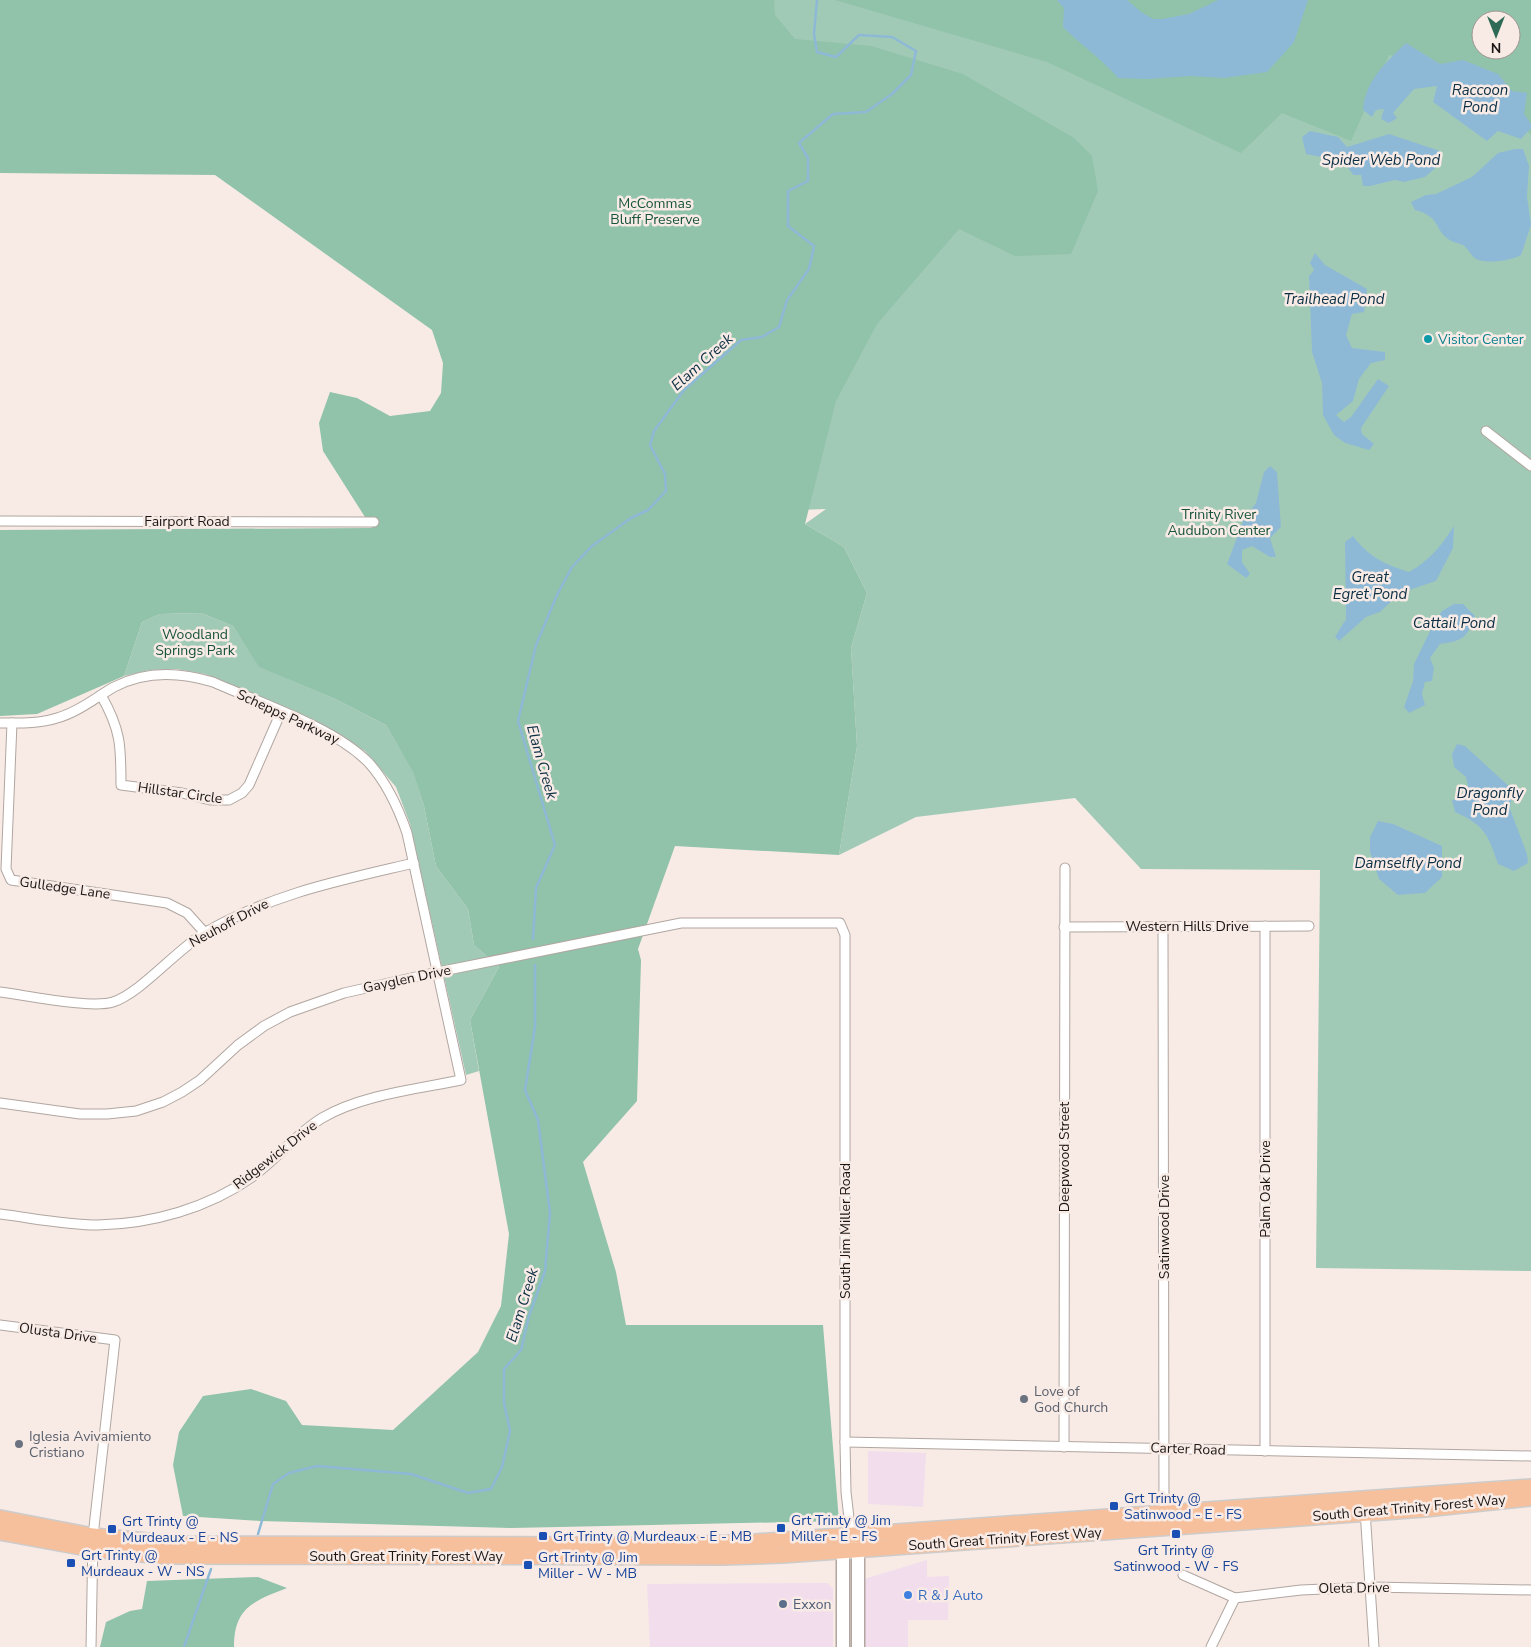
<svg xmlns="http://www.w3.org/2000/svg" width="1531" height="1647" font-family="'Nunito Sans',sans-serif">
<style>
.commercial{fill:#f2dded}
.green{fill:#a1cab6;fill-rule:evenodd}
.forest{fill:#91c2aa;fill-rule:evenodd}
.water{fill:#8eb9d6}
.lines{fill:none;stroke-linecap:round;stroke-linejoin:round}
.stream{stroke:#8eb9d6;stroke-width:2.5}
.minor-casing{stroke:#b1a6a0;stroke-width:11}
.secondary-casing{stroke:#b1a6a0;stroke-width:15}
.primary-casing{stroke:#cdcccb;stroke-width:18}
.minor{stroke:#fff;stroke-width:9}
.secondary{stroke:#fff;stroke-width:12}
.primary{stroke:#f7c09d;stroke-width:15}
.culture-dot{fill:#0f9aa8;stroke:#f8ebe6;stroke-width:2}
.worship-dot{fill:#6b7280;stroke:#f8ebe6;stroke-width:2}
.transit-dot{fill:#1a4fb4;stroke:#f8ebe6;stroke-width:2}
.shop-dot{fill:#3f7fe0;stroke:#f8ebe6;stroke-width:2}
.service-dot{fill:#5c6f8a;stroke:#f8ebe6;stroke-width:2}
.labels{text-anchor:middle;dominant-baseline:central;stroke-width:5;stroke-linejoin:round;paint-order:stroke}
.park-label{font-size:14px;fill:#16533c;stroke:#f8ebe6}
.culture-label{font-size:14px;fill:#0d838f;stroke:#f8ebe6;text-anchor:start}
.street-label{font-size:14px;fill:#1a1513;stroke:#f8ebe6}
.worship-label{font-size:14px;fill:#5b616d;stroke:#f8ebe6;text-anchor:start}
.transit-label{font-size:14px;fill:#164399;stroke:#f8ebe6;text-anchor:start}
.shop-label{font-size:14px;fill:#366cbe;stroke:#f8ebe6;text-anchor:start}
.service-label{font-size:14px;fill:#4e5e75;stroke:#f8ebe6;text-anchor:start}
.water-label{font-size:15px;font-style:italic;fill:#0a2e44;stroke:#f8ebe6}
</style>
<rect width="100%" height="100%" fill="#f8ebe6"/>
<g class="commercial">
<path d="M868,1451l58,2 -3,54 -55,-3z"/>
<path d="M927,1560v17l22,-1 -1,44h-40v27h-44v-68z"/>
<path d="M828,1583l5,6v58h-183l-3,-63z"/>
</g>
<g class="green">
<path d="M240,0h1291v1271l-215,-3 4,-398 -179,-1 -66,-71 -159,19 -77,38 18,-109 -6,-98 16,-55 -23,-46 -39,-23 21,-15 -376,13 -6,-330zM1481,20h30v30h-30z"/>
<path d="M201,613l32,13 27,41 75,32 51,26 27,46 11,35 12,60 32,43 6,36 25,22 -29,53 9,51 -13,4 -56,-251 -14,-37 -31,-36 -60,-35 -100,-42 -29,-5 -26,1 -26,6 18,-54 18,-8z"/>
</g>
<g class="forest">
<path d="M0,0h774l1,15 20,24 76,7 92,28 111,64 18,18 6,35 -27,63 -56,2 -56,-27 -82,95 -41,77 -31,123 39,23 23,46 -16,55 6,98 -18,109 -164,-9 -37,103 3,11 -4,141 -54,61 33,110 10,53h197l16,196 -327,7 -252,-7 -77,-5 -10,-51 6,-33 24,-36 48,-7 35,12 16,24 91,5 85,-78 23,-46 8,-72 -39,-214 29,-53 -25,-22 -6,-36 -32,-43 -12,-60 -11,-34 -27,-47 -51,-26 -76,-32 -26,-41 -32,-13 -41,1 -18,8 -18,54 -87,38 -37,2v-186l372,-2 -49,-77 -4,-28 11,-31 27,6 33,18 40,-5 11,-18 2,-30 -11,-33 -217,-155 -215,-2z"/>
<path d="M835,0h696v135l-50,-58 -92,-22 -38,86 -69,-28 -41,40 -194,-91zM1481,20h30v30h-30z"/>
<path d="M258,1577l29,11c-33,13 -53,19 -53,59h-134l6,-25 24,-11 12,-2 5,-28z"/>
</g>
<g class="water">
<path d="M1057,0h70l14,12 12,7h9l27,-5 29,-14h90l-14,42 -27,30 -43,6 -33,-2 -44,3 -29,-1c-17,-20 -37,-33 -55,-51l1,-19z"/>
<path d="M1406,43l34,21 23,-4 35,14 14,17 15,2 -3,21 7,10v4l-10,11 -23,-8 -11,10 -54,-39 4,-16 -23,3 -21,24 4,5 -8,5 -8,-4 3,-10 -8,1 -4,7 -9,-7c2,-29 23,-48 43,-67z"/>
<path d="M1310,131l28,6 9,10 42,-13 51,17 2,11 -17,15 -21,5 -9,-2 -25,6h-7l-2,-11h-8c-8,-17 -30,-17 -47,-21l-4,-17z"/>
<path d="M1515,149h8l6,17 -2,30 4,29 -10,30c-11,6 -33,9 -45,4 -5,-3 -8,-11 -13,-14 -5,-2 -11,-3 -15,-6 -14,-10 -7,-22 -33,-29l-4,-8 15,-7 10,-1 36,-17 26,-24z"/>
<path d="M1315,253l10,12 42,24 -3,23 -12,2 -6,21 6,13 33,4v8l-14,3 -12,16 -6,22 -17,14 8,7 7,-5 27,-38 11,7 -28,42 1,6 12,10 -5,6 -24,-7 -11,-8 -11,-20 -1,-32 -10,-31 -3,-76 5,-6 -4,-7z"/>
<path d="M1270,466l7,6 4,55 -11,11 6,19h-6l-18,-11 -10,4v12l8,12 -4,4 -19,-14 17,-45 12,-16 8,-31z"/>
<path d="M1454,526l-1,22 -17,33 -36,12 -20,19 -14,5 -27,24 -4,-4 11,-18 -1,-77 8,-6c16,21 31,28 56,36 21,-12 32,-26 45,-46z"/>
<path d="M1454,604h9l12,12c-8,22 -12,25 -35,28l-10,14 4,10 -2,13 -7,1 -3,12 3,11 -16,8 -5,-6 9,-26 1,-17 17,-35 11,-18z"/>
<path d="M1457,744l8,2 47,43 -2,20 17,45 1,9 -14,8 -16,-7c-10,-30 -14,-39 -43,-52l-3,-12 18,-3 -4,-20 -12,-10 -2,-13z"/>
<path d="M1378,821l15,3 49,22v31l-17,16 -27,2 -19,-16 -9,-27v-15z"/>
</g>
<g class="lines">
<g class="stream">
<path d="M533,939l3,-51 19,-43 -37,-124 18,-76 21,-50 15,-28 20,-21 39,-28 17,-8 18,-19 -1,-17 -15,-29 4,-14 30,-41 57,-50 21,-3 17,-10 8,-27 22,-31 5,-23 -26,-20v-35l20,-10v-23l-9,-15 34,-29 33,-2 26,-18 19,-19 5,-24 -24,-14 -33,-2 -23,22 -19,-5 -3,-18 3,-34"/>
<path d="M258,1534l15,-50 16,-11 28,-7 94,8 57,19 23,-4 11,-22 8,-36 -6,-28v-34l17,-19 8,-34 16,-45 5,-58 -12,-93 -13,-30 10,-63v-62"/>
<path d="M184,1647l27,-78"/>
</g>
<defs>
<g id="minor">
<path d="M1486,431l45,35"/>
<path d="M0,521l374,1"/>
<path d="M101,695c20,35 20,51 20,90l61,8 28,7h19l13,-7 7,-8 32,-73"/>
<path d="M0,723c19,0 38,1 57,-5 21,-6 38,-20 57,-31 32,-17 66,-15 99,-5 47,21 121,45 156,81 18,20 29,44 38,70l54,247c-44,9 -100,15 -139,38 -26,16 -45,41 -70,59 -44,31 -100,47 -154,48 -32,0 -66,-7 -98,-11"/>
<path d="M12,723l-6,146 5,11 156,23 20,10 18,20"/>
<path d="M1064,927l245,-1"/>
<path d="M1163,927l1,590"/>
<path d="M0,992c25,3 91,17 113,10 28,-9 64,-53 93,-70 69,-39 132,-51 208,-69"/>
<path d="M0,1103l80,11h27l29,-3 27,-9 19,-10 18,-12 38,-35 26,-19 26,-14 54,-19 94,-21 243,-49h159l5,12v507l1,50 5,43"/>
<path d="M0,1325l115,15 -22,196 -2,111"/>
<path d="M845,1442l686,14"/>
<path d="M1064,1447l1,-579"/>
<path d="M1265,1451v-525"/>
<path d="M1365,1510l9,137"/>
<path d="M1183,1575l52,23 66,-8 69,-3 161,3"/>
<path d="M1211,1647l24,-49"/>
</g>
<g id="secondary">
<path d="M854,1543l4,7v97"/>
<path d="M843,1647v-96l4,-7"/>
</g>
<g id="primary">
<path d="M0,1518l93,18 88,8 491,1 83,-3 776,-55"/>
<path d="M0,1532l92,17 69,7 562,1 60,-2 642,-46 106,-11"/>
</g>
</defs>
<use href="#minor" class="minor-casing"/>
<use href="#secondary" class="secondary-casing"/>
<use href="#primary" class="primary-casing"/>
<use href="#minor" class="minor"/>
<use href="#secondary" class="secondary"/>
<use href="#primary" class="primary"/>
</g>
<circle class="culture-dot" cx="1428" cy="339" r="5"/>
<g class="worship-dot">
<circle cx="1024" cy="1399" r="5"/>
<circle cx="19" cy="1444" r="5"/>
</g>
<g class="transit-dot">
<rect x="1109" y="1501" width="10" height="10" rx="2.5"/>
<rect x="776" y="1523" width="10" height="10" rx="2.5"/>
<rect x="107" y="1524" width="10" height="10" rx="2.5"/>
<rect x="1171" y="1529" width="10" height="10" rx="2.5"/>
<rect x="538" y="1531" width="10" height="10" rx="2.5"/>
<rect x="66" y="1558" width="10" height="10" rx="2.5"/>
<rect x="523" y="1560" width="10" height="10" rx="2.5"/>
</g>
<circle class="shop-dot" cx="908" cy="1595" r="5"/>
<circle class="service-dot" cx="783" cy="1604" r="5"/>
<g class="labels">
<g class="park-label">
<text x="655" y="203">McCommas<tspan x="655" dy="16">Bluff Preserve</tspan></text>
<text x="1219" y="514">Trinity River<tspan x="1219" dy="16">Audubon Center</tspan></text>
<text x="195" y="634">Woodland<tspan x="195" dy="16">Springs Park</tspan></text>
</g>
<g class="culture-label">
<text x="1438" y="339">Visitor Center</text>
</g>
<g class="street-label">
<text x="187" y="521">Fairport Road</text>
<text transform="translate(288 717) rotate(25)">Schepps Parkway</text>
<text transform="translate(180 793) rotate(8)">Hillstar Circle</text>
<text transform="translate(65 888) rotate(8)">Gulledge Lane</text>
<text transform="translate(229 923) rotate(-28)">Neuhoff Drive</text>
<text x="1187" y="926">Western Hills Drive</text>
<text transform="translate(407 979) rotate(-12)">Gayglen Drive</text>
<text transform="translate(275 1155) rotate(-38)">Ridgewick Drive</text>
<text transform="translate(1064 1157) rotate(-90)">Deepwood Street</text>
<text transform="translate(1265 1189) rotate(-90)">Palm Oak Drive</text>
<text transform="translate(1164 1227) rotate(-90)">Satinwood Drive</text>
<text transform="translate(845 1231) rotate(-90)">South Jim Miller Road</text>
<text transform="translate(58 1333) rotate(8)">Olusta Drive</text>
<text transform="translate(1188 1449) rotate(2)">Carter Road</text>
<text transform="translate(1409 1508) rotate(-5)">South Great Trinity Forest Way</text>
<text transform="translate(1005 1539) rotate(-4)">South Great Trinity Forest Way</text>
<text x="406" y="1556">South Great Trinity Forest Way</text>
<text transform="translate(1354 1588) rotate(-1)">Oleta Drive</text>
</g>
<g class="worship-label">
<text x="1034" y="1391">Love of<tspan x="1034" dy="16">God Church</tspan></text>
<text x="29" y="1436">Iglesia Avivamiento<tspan x="29" dy="16">Cristiano</tspan></text>
</g>
<g class="transit-label">
<text x="1124" y="1498">Grt Trinty @<tspan x="1124" dy="16">Satinwood - E - FS</tspan></text>
<text x="791" y="1520">Grt Trinty @ Jim<tspan x="791" dy="16">Miller - E - FS</tspan></text>
<text x="122" y="1521">Grt Trinty @<tspan x="122" dy="16">Murdeaux - E - NS</tspan></text>
<text x="553" y="1536">Grt Trinty @ Murdeaux - E - MB</text>
<text x="1176" y="1550" text-anchor="middle">Grt Trinty @<tspan x="1176" dy="16">Satinwood - W - FS</tspan></text>
<text x="81" y="1555">Grt Trinty @<tspan x="81" dy="16">Murdeaux - W - NS</tspan></text>
<text x="538" y="1557">Grt Trinty @ Jim<tspan x="538" dy="16">Miller - W - MB</tspan></text>
</g>
<g class="shop-label">
<text x="918" y="1595">R &amp; J Auto</text>
</g>
<g class="service-label">
<text x="793" y="1604">Exxon</text>
</g>
<g class="water-label">
<text x="1480" y="90">Raccoon<tspan x="1480" dy="17">Pond</tspan></text>
<text x="1381" y="160">Spider Web Pond</text>
<text x="1334" y="299">Trailhead Pond</text>
<text transform="translate(702 362) rotate(-42)">Elam Creek</text>
<text x="1370" y="577">Great<tspan x="1370" dy="17">Egret Pond</tspan></text>
<text x="1454" y="623">Cattail Pond</text>
<text transform="translate(542 762) rotate(74)">Elam Creek</text>
<text x="1490" y="793">Dragonfly<tspan x="1490" dy="17">Pond</tspan></text>
<text x="1408" y="863">Damselfly Pond</text>
<text transform="translate(522 1305) rotate(-73)">Elam Creek</text>
</g>
</g>
<g transform="translate(1496 35) rotate(180)"><circle r="24" fill="#f8ebe6" stroke="#9f9592"/>
<path d="M0-4L9 19L0 12L-9 19Z" fill="#2e6a55"/>
<text y="-8" font-size="14" font-weight="bold" text-anchor="middle" fill="#1a1513">N</text>
</g>
</svg>
